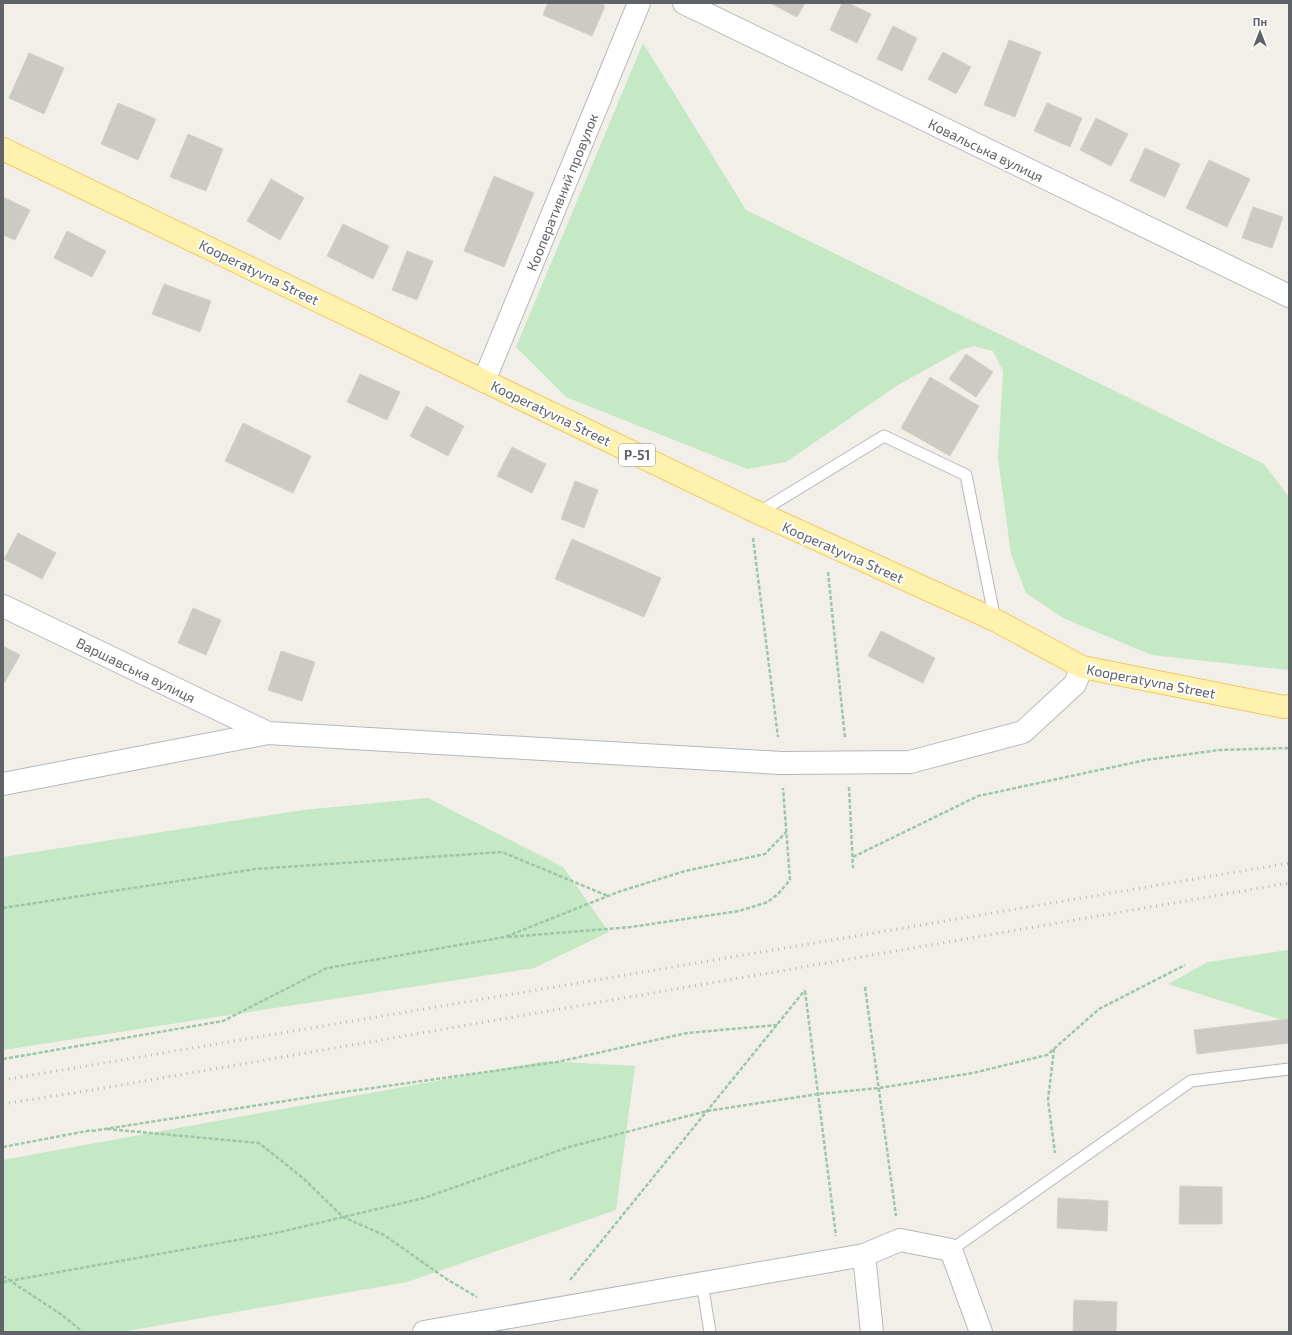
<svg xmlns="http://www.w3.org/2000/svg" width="1292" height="1335" font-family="'Exo 2',sans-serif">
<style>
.green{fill:#c5e8c5}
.building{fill:#cccac5;stroke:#d6d1c6}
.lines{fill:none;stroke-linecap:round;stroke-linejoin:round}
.lane-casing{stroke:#b5b8bc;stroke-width:13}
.street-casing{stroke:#b5b8bc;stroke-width:24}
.primary-casing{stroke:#f2c960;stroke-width:24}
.path{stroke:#9cc7a9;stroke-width:2.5;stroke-dasharray:4 2;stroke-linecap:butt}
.lane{stroke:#fff;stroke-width:11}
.street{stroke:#fff;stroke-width:22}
.primary{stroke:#fff2af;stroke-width:22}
.rail{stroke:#b6b7b8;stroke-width:3;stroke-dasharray:1 5;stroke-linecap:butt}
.labels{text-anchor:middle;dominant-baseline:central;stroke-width:4;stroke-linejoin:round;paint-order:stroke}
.shield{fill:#fff;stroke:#8f9295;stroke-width:1}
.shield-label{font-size:13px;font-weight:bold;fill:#5f6368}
.street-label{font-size:14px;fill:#5f6368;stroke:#fff}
</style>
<rect width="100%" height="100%" fill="#f1efe8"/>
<g class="green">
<path d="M643,43l103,167 518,254 25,33v173l-137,-15 -89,-37 -37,-25 -15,-39 -13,-96 5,-87 -10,-20 -19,-5 -11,3 -65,36 -112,77 -39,7 -181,-72 -50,-50z"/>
<path d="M428,798l135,69 46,65 -75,36 -531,82v-193l300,-47z"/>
<path d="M1289,950v72l-121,-38 40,-22z"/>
<path d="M546,1061l89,5 -19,144 -209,72 -286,50h-118v-172z"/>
</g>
<g class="building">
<path d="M548,3h51l6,3 -13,30 -49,-21z"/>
<path d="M770,3h35l-8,14z"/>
<path d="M842,3h6l23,11 -14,29 -27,-13z"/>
<path d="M893,26l24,12 -15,33 -25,-12z"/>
<path d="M1009,40l32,12 -26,65 -31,-12z"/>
<path d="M943,52l28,15 -15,27 -28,-15z"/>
<path d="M29,53l35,15 -20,46 -35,-16z"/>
<path d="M118,103l38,16 -18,41 -37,-16z"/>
<path d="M1047,103l35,15 -12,29 -36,-16z"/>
<path d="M1096,118l32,16 -17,32 -31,-16z"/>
<path d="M188,134l35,15 -17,42 -36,-14z"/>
<path d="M1145,148l35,16 -15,33 -35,-16z"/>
<path d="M1209,160l41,19 -23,48 -41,-19z"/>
<path d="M494,176l40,17 -30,74 -40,-16z"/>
<path d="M271,179l33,19 -24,42 -33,-19z"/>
<path d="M3,197l27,13 -15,30 -12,-5z"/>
<path d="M1253,207l30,10 -11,31 -30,-10z"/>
<path d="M343,224l46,22 -16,33 -46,-23z"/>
<path d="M67,231l39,20 -14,26 -38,-19z"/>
<path d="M407,251l26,10 -16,39 -25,-10z"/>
<path d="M164,284l47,17 -11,31 -48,-18z"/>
<path d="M966,354l27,18 -17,25 -27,-18z"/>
<path d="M360,374l40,18 -13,28 -40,-18z"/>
<path d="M930,377l49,29 -29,50 -49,-28z"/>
<path d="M426,406l38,20 -16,30 -38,-20z"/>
<path d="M243,423l68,33 -18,37 -68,-32z"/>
<path d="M512,447l34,17 -14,29 -35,-17z"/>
<path d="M575,481l23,9 -14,38 -23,-9z"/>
<path d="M18,533l38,20 -14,26 -38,-20z"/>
<path d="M572,539l89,39 -17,39 -89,-38z"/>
<path d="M193,608l28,12 -15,35 -28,-12z"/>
<path d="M881,631l54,27 -12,25 -55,-27z"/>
<path d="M3,646l17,9 -17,30z"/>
<path d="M281,651l34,11 -13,39 -34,-11z"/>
<path d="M1289,1019v24l-92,11 -3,-24z"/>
<path d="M1180,1186l42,1v37h-43z"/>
<path d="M1058,1198l50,3 -1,30 -50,-3z"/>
<path d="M1074,1300l43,2 -1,30h-43z"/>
</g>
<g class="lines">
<defs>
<g id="lane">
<path d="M758,513l126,-77 82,39 29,145"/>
<path d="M951,1250l240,-169 98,-12"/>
<path d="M702,1283l8,49"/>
</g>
<g id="street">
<path d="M684,3l605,293"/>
<path d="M484,381l155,-378"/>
<path d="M3,606l265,127"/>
<path d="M3,784l265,-51 513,30 129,-1 113,-30 52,-48 7,-17"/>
<path d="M864,1255l36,-15 51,10 30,82"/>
<path d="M424,1332l440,-77 8,77"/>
</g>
<path id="primary" d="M3,149l747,360 245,111 87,47 202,40 5,-1"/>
</defs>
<use href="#lane" class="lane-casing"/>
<use href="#street" class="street-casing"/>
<use href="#primary" class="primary-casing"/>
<g class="path">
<path d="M753,538l25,199"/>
<path d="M828,572l17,166"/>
<path d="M849,787l4,81"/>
<path d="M853,857l125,-61 168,-36 73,-10 70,-2"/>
<path d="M3,908l253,-39 246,-17 106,44"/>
<path d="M508,937l123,-10 108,-16 29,-9 11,-9 11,-13 -7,-92"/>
<path d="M865,987l31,229"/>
<path d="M805,991l31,245"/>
<path d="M1054,1049l-6,51 7,53"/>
<path d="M3,1059l220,-38 104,-53 178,-31 113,-45 67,-21 80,-17 21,-22"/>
<path d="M107,1129l152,14 45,36 39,38 41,18 64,45 29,17"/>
<path d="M92,1131l238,-37 227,-32 130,-29 90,-8"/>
<path d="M3,1147l89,-17"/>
<path d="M3,1276l59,39 21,17"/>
<path d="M570,1280l235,-290"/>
<path d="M3,1282l273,-49 148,-35 145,-51 138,-36 111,-17 61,-6 94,-15 74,-18 52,-46 86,-44"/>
</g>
<use href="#lane" class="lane"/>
<use href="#street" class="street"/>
<use href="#primary" class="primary"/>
<g class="rail">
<path d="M3,1080l1286,-217"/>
<path d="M3,1104l83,-13 1203,-208"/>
</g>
</g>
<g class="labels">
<rect class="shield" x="619" y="444" width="36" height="22" rx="3"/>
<g class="shield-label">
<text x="637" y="455">Р-51</text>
</g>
<g class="street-label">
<text transform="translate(986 150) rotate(26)">Ковальська вулиця</text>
<text transform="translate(562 192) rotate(-68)">Кооперативний провулок</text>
<text transform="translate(259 272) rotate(26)">Kooperatyvna Street</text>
<text transform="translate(551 413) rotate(26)">Kooperatyvna Street</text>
<text transform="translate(843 552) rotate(24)">Kooperatyvna Street</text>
<text transform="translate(136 670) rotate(26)">Варшавська вулиця</text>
<text transform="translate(1151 681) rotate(11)">Kooperatyvna Street</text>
</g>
</g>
<rect width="1292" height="1335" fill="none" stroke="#5f6368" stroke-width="8"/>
<g transform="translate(1260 32)" stroke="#ffffff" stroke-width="3" paint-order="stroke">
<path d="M0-3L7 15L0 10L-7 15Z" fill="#5f6368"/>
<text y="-6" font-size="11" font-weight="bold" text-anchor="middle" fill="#5f6368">Пн</text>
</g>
</svg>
